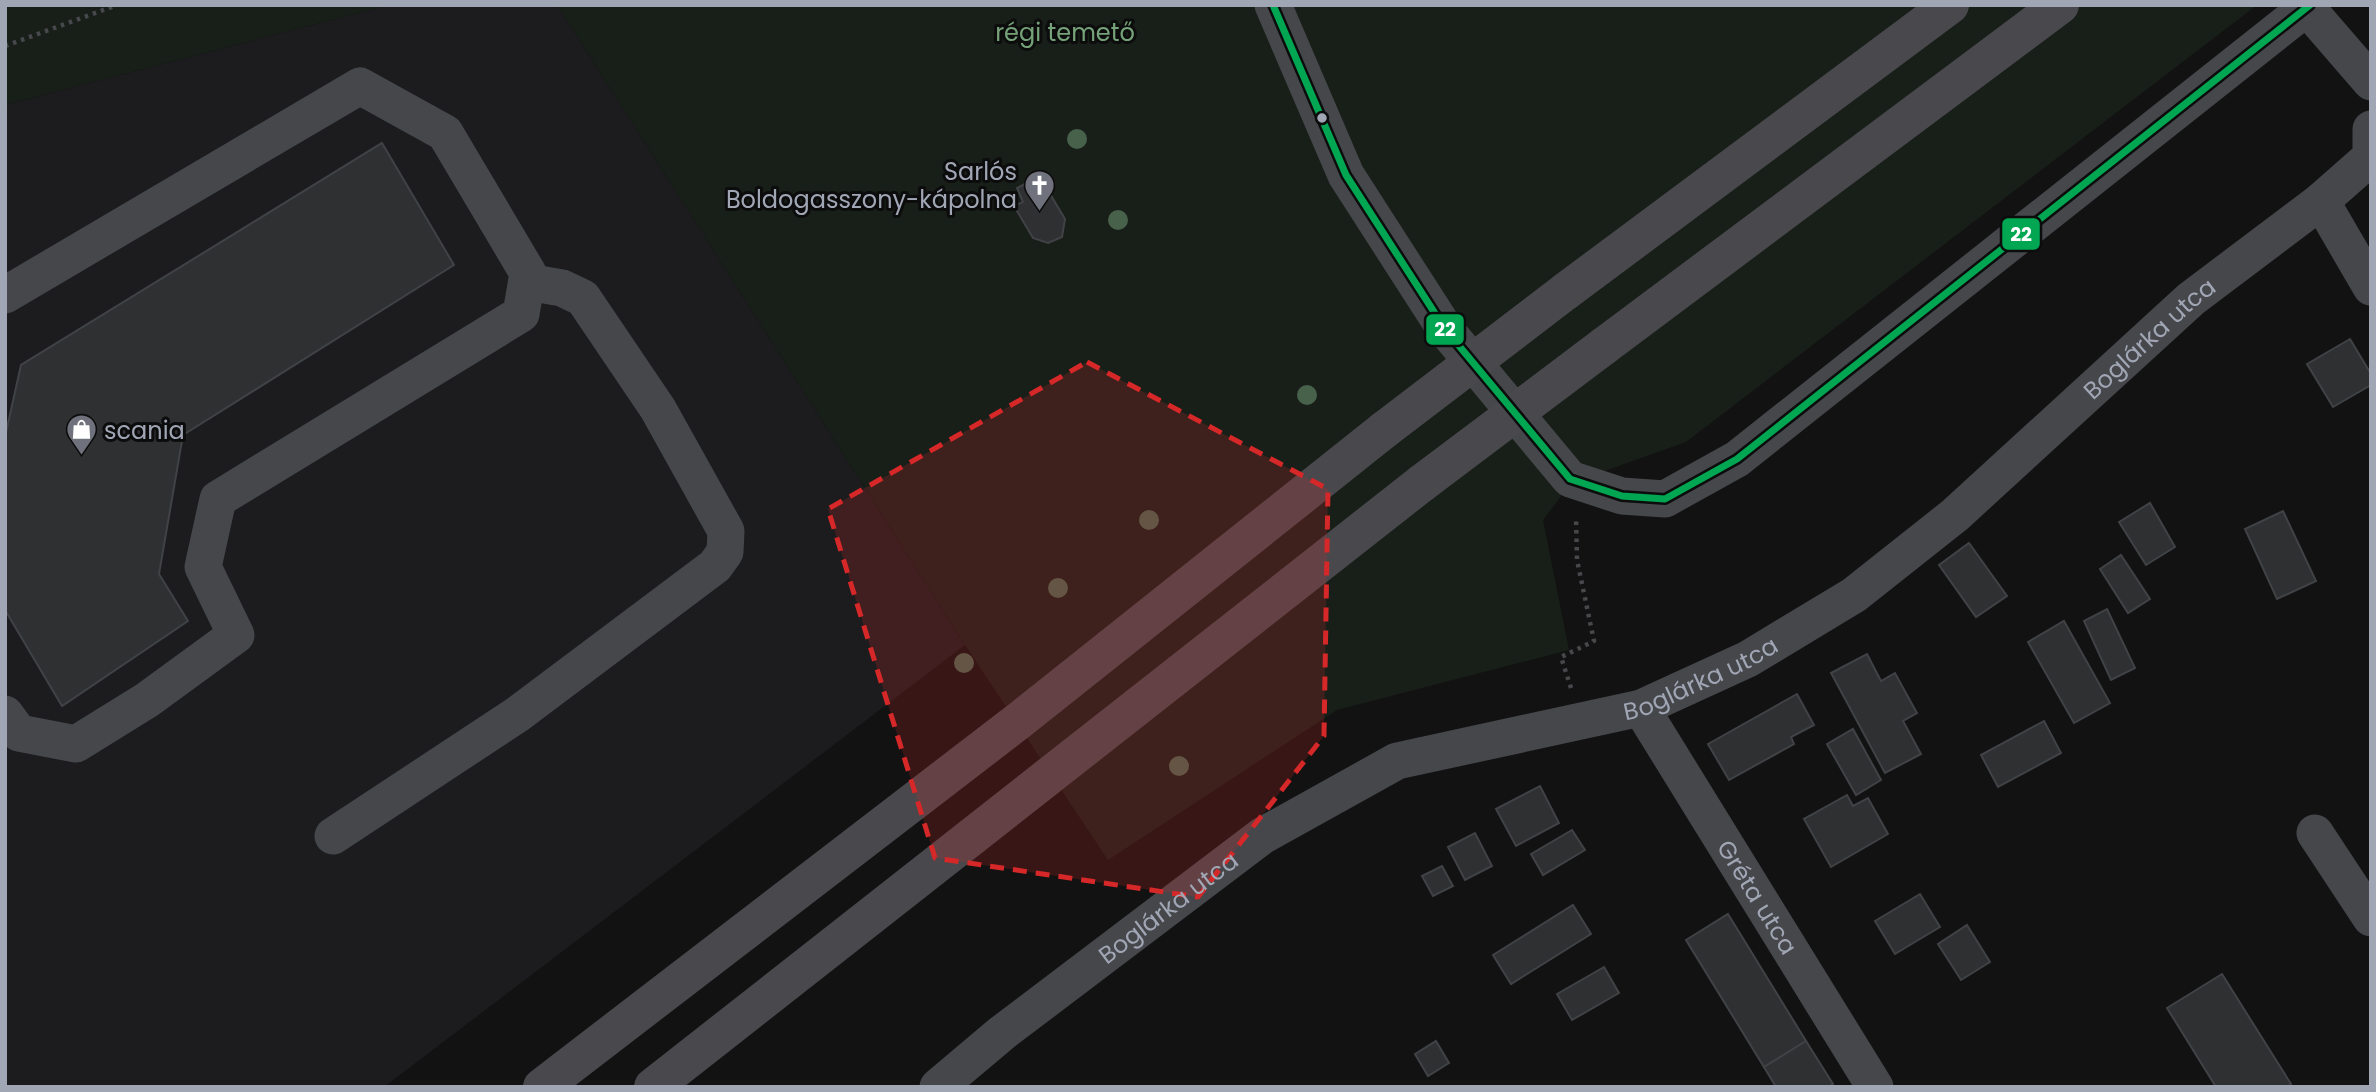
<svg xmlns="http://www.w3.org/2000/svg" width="2376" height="1092" font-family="Poppins,sans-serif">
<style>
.built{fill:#1c1c1e}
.green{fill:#181f19}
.building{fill:#2f3032;stroke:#404246;stroke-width:2}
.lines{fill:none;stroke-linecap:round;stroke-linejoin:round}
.path{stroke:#47484c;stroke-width:4.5;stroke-dasharray:3.5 5;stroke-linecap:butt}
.minor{stroke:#45474b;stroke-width:37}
.highway{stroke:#48484d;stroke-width:38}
.highway-bridge{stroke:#48484d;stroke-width:38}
.bus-1-casing{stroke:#0c0c0d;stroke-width:12}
.bus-1{stroke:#00a651;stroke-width:7}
.tree{fill:#48614b}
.marked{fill:#d62828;fill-opacity:0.2;stroke:#d62828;stroke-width:5;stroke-dasharray:14 9;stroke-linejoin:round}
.bus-dot{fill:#a1a6b5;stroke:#0c0c0d;stroke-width:2.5}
.labels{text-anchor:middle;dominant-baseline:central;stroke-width:6;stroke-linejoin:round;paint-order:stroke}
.park-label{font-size:24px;fill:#75a279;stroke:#0c0c0d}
.poi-label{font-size:24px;fill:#a1a6b5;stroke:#0c0c0d;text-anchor:end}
.street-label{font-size:24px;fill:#a1a6b5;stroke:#0c0c0d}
.line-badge{stroke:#0c0c0d;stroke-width:2.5}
.badge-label{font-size:19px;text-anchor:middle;font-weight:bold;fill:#fff}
</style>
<rect width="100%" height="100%" fill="#121212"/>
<path class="built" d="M389,5h168l408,640 -581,442h-379v-982z"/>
<g class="green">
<path d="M5,5h384l-384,100z"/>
<path d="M557,5h1700l-571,437 -115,41 -28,37 26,130 -232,60 -229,150 -143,-215z"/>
</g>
<g class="building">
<path d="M382,143l72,122 -271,170 -24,139 29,47 -126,85 -57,-96v-173l16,-72z"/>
<path d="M1032,180l7,14 8,-5 18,30 -3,18 -14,6 -15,-5 -19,-32 9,-4 -6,-14z"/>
<path d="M2350,339l21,35v11l-38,22 -26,-43z"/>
<path d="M2150,503l25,44 -29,18 -27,-43z"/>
<path d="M2283,511l33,70 -39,18 -32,-70z"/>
<path d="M1969,543l38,53 -31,21 -37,-52z"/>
<path d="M2121,555l29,44 -22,14 -28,-44z"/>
<path d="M2107,609l28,59 -24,12 -27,-59z"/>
<path d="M2064,621l46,82 -36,20 -46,-81z"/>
<path d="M1867,654l14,27 14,-8 22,40 -14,8 18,33 -36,19 -54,-100z"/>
<path d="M1797,694l17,31 -23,12 3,7 -65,36 -21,-36z"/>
<path d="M2044,721l17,32 -63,34 -17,-32z"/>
<path d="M1853,729l28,51 -25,15 -29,-51z"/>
<path d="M1540,786l19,37 -43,23 -20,-37z"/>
<path d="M1847,795l6,11 15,-8 20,36 -57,33 -27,-48z"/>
<path d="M1572,830l13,20 -42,25 -12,-21z"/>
<path d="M1475,833l17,33 -27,14 -17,-33z"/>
<path d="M1442,866l11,20 -20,10 -11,-20z"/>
<path d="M1920,894l20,33 -45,27 -20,-33z"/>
<path d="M1573,905l18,29 -80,50 -18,-29z"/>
<path d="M1728,914l78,127 -42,26 -78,-127z"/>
<path d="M1967,925l23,37 -29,18 -23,-36z"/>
<path d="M1604,967l15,26 -47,27 -15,-26z"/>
<path d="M2222,974l69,110 -4,3h-71l-49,-79z"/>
<path d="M1436,1041l13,22 -21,13 -13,-22z"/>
<path d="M1806,1041l27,43 -5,3h-52l-12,-20z"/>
</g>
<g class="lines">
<g class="path">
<path d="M5,46l112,-41"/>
<path d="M1571,688l-10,-31 33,-16 -17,-81 -1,-42"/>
</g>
<g class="minor">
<path d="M1273,5l73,170 99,154 125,150 52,17 43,3 72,-40 573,-454"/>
<path d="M2307,8l64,74"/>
<path d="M2321,201l50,86"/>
<path d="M5,295l355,-209 85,47 83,140 -7,41 -303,185 -15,68 33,68 -89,65 -71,44 -57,-11 -14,-19"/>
<path id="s1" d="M1641,708l234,379"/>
<path d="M2315,833l56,85"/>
<path d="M333,836l185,-122 197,-148 10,-14 1,-21 -68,-122 -75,-111 -21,-10 -35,-6"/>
<path id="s2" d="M938,1087l64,-54 260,-197 135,-75 244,-53 107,-49 106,-64 101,-80 236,-216 130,-98 50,-44v-28"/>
</g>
<g class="highway">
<path d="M1566,291l384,-286"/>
<path d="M1604,346l456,-341"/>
<path d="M542,1087l479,-368 363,-289"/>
<path d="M653,1087l769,-604"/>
</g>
<g class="highway-bridge">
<path d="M1384,430l182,-139"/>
<path d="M1422,483l182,-137"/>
</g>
<defs>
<path id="bus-1" d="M1273,5l73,170 99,154 125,150 52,17 43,3 72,-40 573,-454"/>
</defs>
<use href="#bus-1" class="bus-1-casing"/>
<use href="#bus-1" class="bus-1"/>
</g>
<g class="tree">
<circle cx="1077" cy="139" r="10"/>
<circle cx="1118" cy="220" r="10"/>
<circle cx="1307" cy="395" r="10"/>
<circle cx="1149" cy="520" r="10"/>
<circle cx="1058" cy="588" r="10"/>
<circle cx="964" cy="663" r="10"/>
<circle cx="1179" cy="766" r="10"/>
</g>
<path class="marked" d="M1087,362l241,127 -4,247 -126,161 -263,-39 -107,-349z"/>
<defs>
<symbol id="church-pin" viewBox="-11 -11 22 30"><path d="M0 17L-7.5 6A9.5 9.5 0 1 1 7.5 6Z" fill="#6f727c" stroke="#0c0c0d"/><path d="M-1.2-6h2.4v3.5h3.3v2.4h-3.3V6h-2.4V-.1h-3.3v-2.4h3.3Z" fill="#fff"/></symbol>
<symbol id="shop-pin" viewBox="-11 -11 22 30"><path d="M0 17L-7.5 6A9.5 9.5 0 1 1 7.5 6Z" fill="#6f727c" stroke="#0c0c0d"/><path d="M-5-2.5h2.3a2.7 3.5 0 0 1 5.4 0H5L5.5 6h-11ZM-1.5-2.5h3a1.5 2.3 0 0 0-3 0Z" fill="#fff"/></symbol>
</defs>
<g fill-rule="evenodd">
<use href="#church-pin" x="1022" y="168" width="35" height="47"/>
<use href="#shop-pin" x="64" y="412" width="35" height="47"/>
</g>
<circle class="bus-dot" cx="1322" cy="118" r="6"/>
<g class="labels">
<g class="park-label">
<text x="1065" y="32">régi temető</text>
</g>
<g class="poi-label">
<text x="1017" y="171">Sarlós<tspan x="1017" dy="28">Boldogasszony-kápolna</tspan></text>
<text x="104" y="430" text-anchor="start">scania</text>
</g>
<g class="street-label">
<text stroke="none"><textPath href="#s2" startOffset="1447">Boglárka utca</textPath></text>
<text stroke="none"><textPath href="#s2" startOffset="880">Boglárka utca</textPath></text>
<text stroke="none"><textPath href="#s1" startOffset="222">Gréta utca</textPath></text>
<text stroke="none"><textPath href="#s2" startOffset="292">Boglárka utca</textPath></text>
</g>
</g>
<g class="line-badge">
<rect x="2001" y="217" width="40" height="34" rx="7" fill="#00a651"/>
<rect x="1425" y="313" width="40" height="33" rx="7" fill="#00a651"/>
</g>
<g class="badge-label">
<text x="2021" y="241">22</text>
<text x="1445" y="336">22</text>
</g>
<rect width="2376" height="1092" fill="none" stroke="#a1a6b5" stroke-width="14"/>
</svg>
